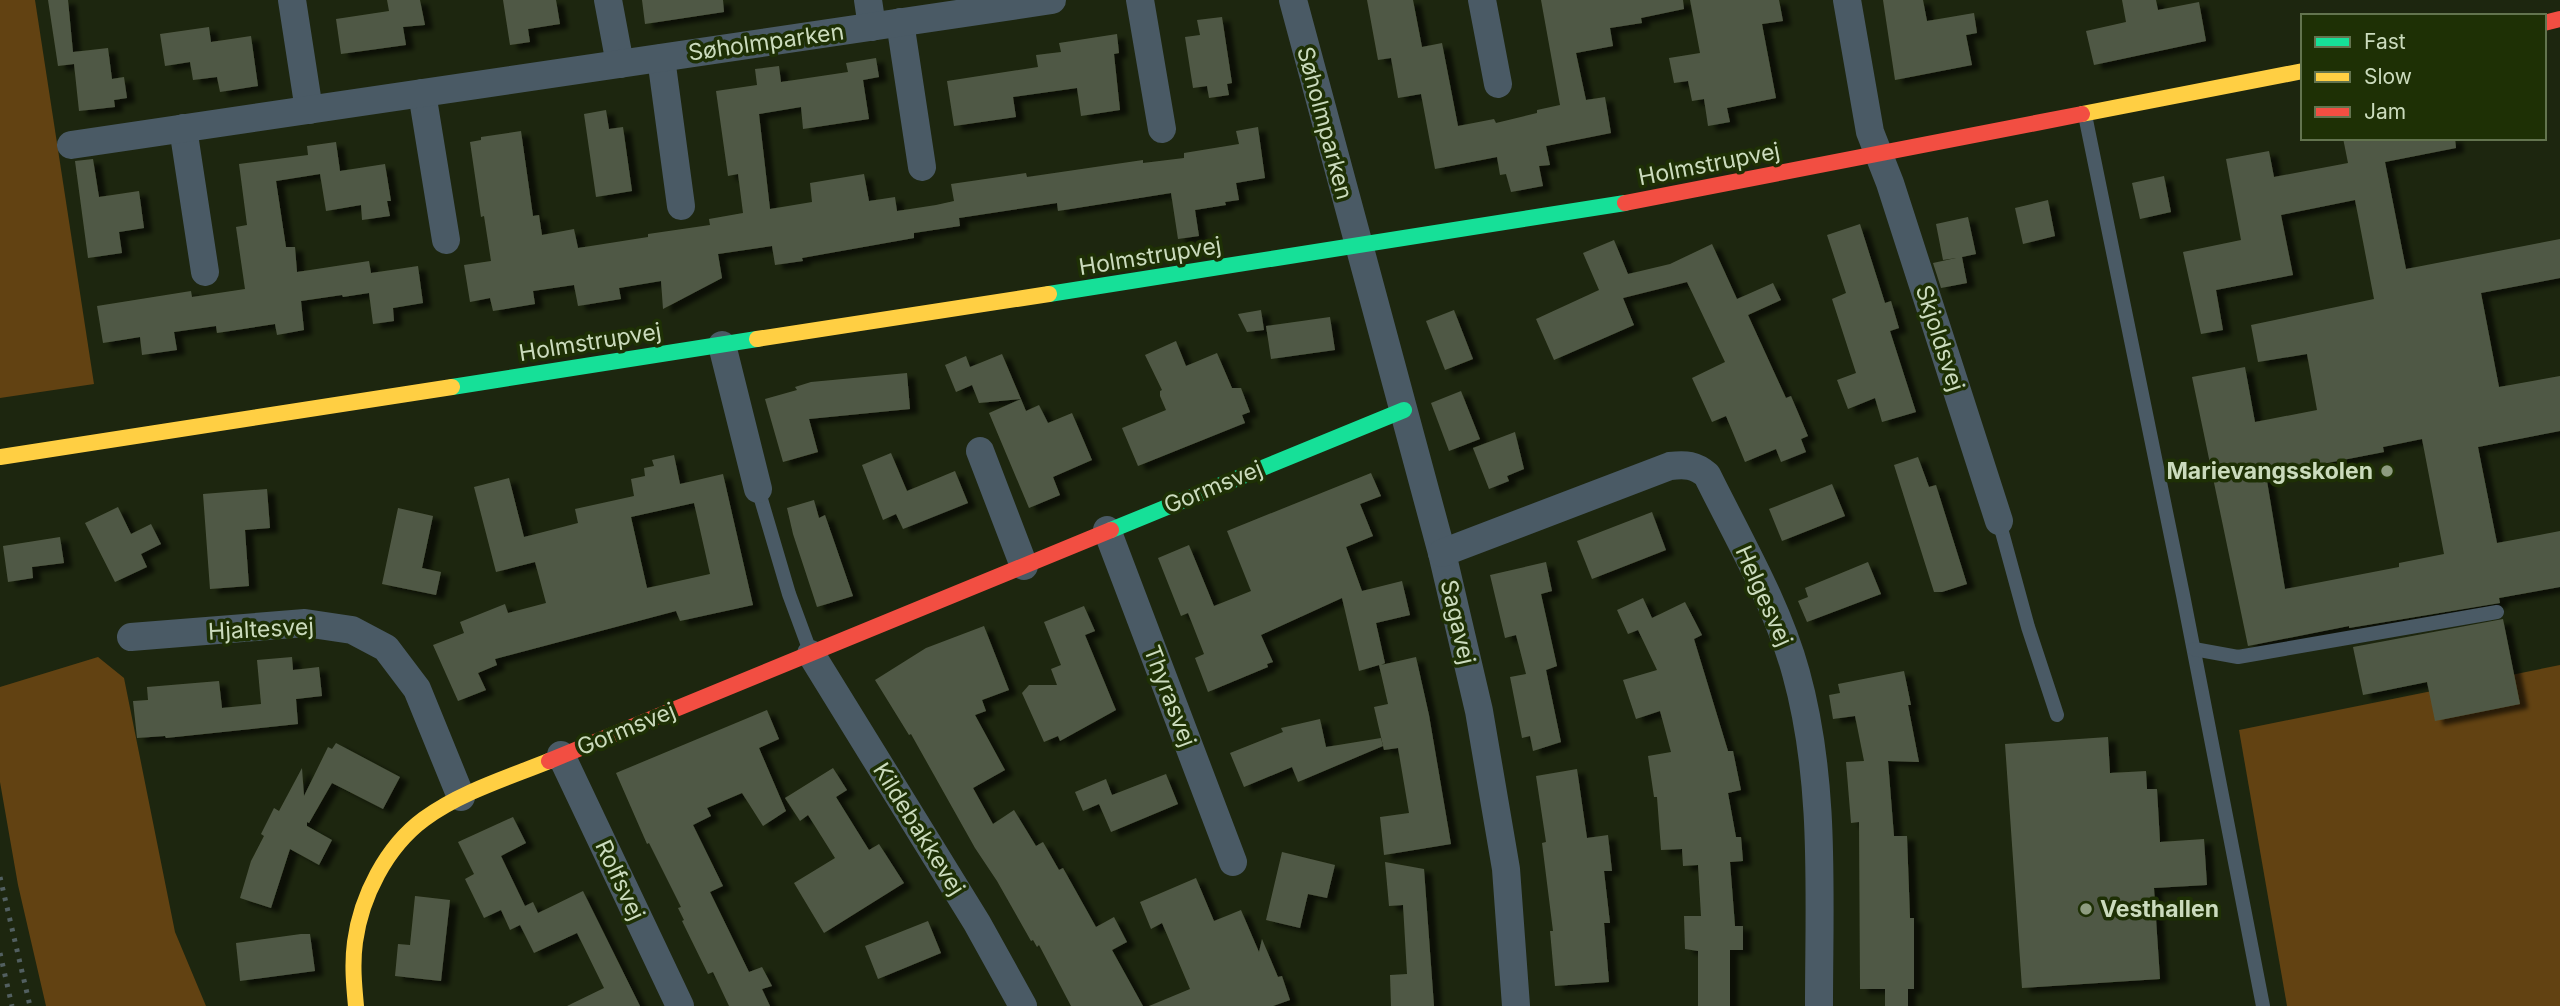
<svg xmlns="http://www.w3.org/2000/svg" width="2560" height="1006" font-family="Inter,sans-serif">
<style>
.green{fill:#624212}
.building{fill:#505944;fill-rule:evenodd;filter:url(#shadow)}
.lines{fill:none;stroke-linecap:round;stroke-linejoin:round}
.lane{stroke:#4a5a65;stroke-width:14}
.street{stroke:#4a5a65;stroke-width:28}
.fast{stroke:#16e098;stroke-width:16}
.slow{stroke:#ffcf43;stroke-width:16}
.jam{stroke:#f24e42;stroke-width:16}
.rail{stroke:#525f60;stroke-width:5;stroke-dasharray:3.5 7;stroke-linecap:butt}
.poi-dot{fill:#8e9c80;stroke:#1e3005;stroke-width:2.5}
.labels{text-anchor:middle;dominant-baseline:central;stroke-width:7;stroke-linejoin:round;paint-order:stroke}
.street-label{font-size:23px;fill:#cbdbbd;stroke:#1e3005}
.poi-label{font-size:23px;font-weight:bold;fill:#cbdbbd;stroke:#1e3005;text-anchor:end}
</style>
<defs>
<filter id="shadow"><feDropShadow dx="8" dy="4.5" stdDeviation="2" flood-color="#0009"/></filter>
</defs>
<rect width="100%" height="100%" fill="#1d260f"/>
<g class="green">
<path d="M0,0h35l59,384 -94,14z"/>
<path d="M98,657l26,21 51,254 31,74h-160l-28,-121 -18,-103v-95z"/>
<path d="M2560,665v341h-273l-48,-276z"/>
</g>
<g class="building">
<path d="M48,0h20l5,52 35,-4 4,31 12,-2 3,21 -13,2 1,7 -36,4 -5,-47 -16,2z"/>
<path d="M387,0h33l5,25 -22,2 3,18 -65,9 -5,-35 53,-8z"/>
<path d="M503,0h53l4,24 -32,5 2,13 -20,3z"/>
<path d="M642,0h81l1,12 -79,12z"/>
<path d="M1367,0h46l9,47 20,-4 16,83 36,-7 2,4 41,-10v-3l23,-5 -19,-105h142l1,9 -43,9 1,5 -32,5 3,18 -37,7 10,47 19,-3 6,36 -65,13 4,19 -11,1 4,20 -32,6 -5,-18 -6,1 -3,-18 -62,12 -14,-75 -23,4 -7,-40 -13,2z"/>
<path d="M1690,0h89l4,21 -21,3 14,74 -49,10 3,14 -22,4 -4,-27 -12,2 -4,-20 -14,2 -5,-25 31,-5z"/>
<path d="M1883,0h40l4,21 47,-8 3,20 -11,2 6,30 -77,15z"/>
<path d="M2122,0h34l2,10 41,-8 7,39 -112,24 -8,-34 40,-9z"/>
<path d="M1222,17l10,66 -5,1 2,11 -20,3 -2,-12 -14,2 -8,-51 15,-2 -3,-15z"/>
<path d="M209,27l2,15 40,-6 7,50 -38,6 -3,-15 -24,3 -3,-18 -25,4 -5,-32z"/>
<path d="M1117,34l2,19 -5,1 6,56 -39,6 -4,-28 -64,9 3,20 -62,9 -7,-45 91,-14 -2,-12 25,-3 -2,-9z"/>
<path d="M876,58l3,19 -16,3 6,39 -66,10 -2,-22 -42,7 11,95 42,-7 -2,-19 54,-9 5,27 26,-4 2,14 39,-6 18,-4 -3,-17 75,-11 1,4 116,-17v3l41,-5v-5l55,-9 -3,-13 22,-4 7,51 -29,5 3,17 -14,2 1,3 -31,5 4,26 -21,3 -7,-46 -113,18 -1,-8 -98,15 1,8 -46,7v5l-112,20 1,3 -28,4 -3,-19 -54,8 4,24 -59,31 -2,-28 -42,7 2,11 -43,7 -4,-21 -41,6 2,13 -42,7 -3,-13 -20,4 -6,-37 27,-4 -7,-45 -3,1 -11,-75 11,-2v-3l40,-6 12,85 6,-1 3,20 32,-6 4,19 70,-11v-3l62,-9 -1,-6 34,-6 -5,-39 -10,2 -12,-85 41,-6 -2,-16 24,-3 2,16 67,-10 -2,-9z"/>
<path d="M606,110l3,19 14,-2 9,64 -36,6 -12,-83z"/>
<path d="M2343,138h112l1,10 -71,14 21,107 154,-30v39l-79,15 18,94 61,-11v55l-82,16 19,96 63,-12v56l-61,11 1,5 -151,25v-2l-101,20 -56,-269 53,-10 10,55 62,-12 -10,-56 -49,8 -7,-37 123,-26 -19,-99 -74,15 12,60 -77,15 7,40 -22,4 -18,-82 58,-12 -15,-81 43,-8 5,26 74,-14zM2422,439l22,115 -45,9v4l-114,22 -19,-114 118,-23 -1,-5z"/>
<path d="M336,142l4,29 45,-7 6,37h-4l3,15 -28,4 -1,-15 -35,6 -6,-37 -44,7 10,66h9l2,25 72,-11 2,12 47,-7 5,37 -30,5 1,13 -21,3 -4,-31 -26,4 -1,-2 -41,6 3,29 -27,5 -2,-11 -58,9 -1,-7 -42,6 3,18 -35,5 -2,-18 -37,6 -6,-37 94,-15 1,6 53,-8 -9,-62 11,-2 -8,-61 69,-9 -1,-9z"/>
<path d="M93,159l6,38 40,-6 5,37 -25,4 3,21 -34,5 -13,-97z"/>
<path d="M2164,176l7,36 -31,7 -8,-36z"/>
<path d="M2048,200l7,36 -32,8 -8,-36z"/>
<path d="M1968,217l8,37 -14,3 5,26 -26,5 -8,-25 23,-5 -13,2 -7,-36z"/>
<path d="M1860,224l25,79 6,-2 8,27 -9,3 26,81 -34,10 -7,-24 -27,11 -11,-29 19,-7 -24,-74 14,-6 -19,-58z"/>
<path d="M1614,240l14,34 42,-10 42,-20 25,55 36,-16 8,17 -33,15 38,83 5,-2 17,40 -7,3 5,13 -25,10 -5,-13 -31,13 -19,-46 -14,6 -20,-44 33,-16 -38,-80 -64,16 11,27 -80,35 -18,-41 63,-29 -16,-37z"/>
<path d="M1261,310l3,20 -17,2 -9,-18z"/>
<path d="M1454,310l19,49 -28,11 -19,-49z"/>
<path d="M1330,317l5,33 -64,9 -5,-33z"/>
<path d="M1176,341l10,25 31,-13 15,35h9l9,24 -8,3 3,8 -107,43 -16,-38 44,-18 -6,-14v-5l2,-1 -17,-35z"/>
<path d="M1002,354l19,45 -42,4 -7,-18 -16,7 -11,-27 21,-9 4,11z"/>
<path d="M907,373l3,36 -101,10 9,33 -35,10 -18,-63 32,-9 -2,-3 16,-5z"/>
<path d="M1461,391l19,48 -31,12 -18,-48z"/>
<path d="M1021,399l5,12 13,-6 9,18 24,-10 20,47 -39,17 7,18 -31,13 -40,-95z"/>
<path d="M1515,432l9,37 -17,7 2,5 -20,8 -16,-41z"/>
<path d="M891,453l16,38 48,-20 13,32 -65,26 -7,-15 -13,6 -21,-55z"/>
<path d="M674,455l6,29 43,-10 30,131 -73,16 -4,-10 -181,48 2,6 -19,8 8,17 -28,11 -25,-56 31,-12 -4,-11 45,-18 3,9 38,-10 -11,-41 -39,10 -22,-85 35,-9 15,59 54,-14 -3,-14 59,-13 -3,-17 14,-3 -1,-8 10,-2 -2,-6zM694,503l16,71 -63,14 -16,-71z"/>
<path d="M1918,457l11,30 7,-2 31,99 -25,8h-8l-40,-127z"/>
<path d="M1371,473l10,23 -21,8 13,32 -27,11 16,44 40,-10 8,34 -34,8 9,40 -4,2 35,-8 13,58 22,129 -67,11 -4,-38 29,-4 -11,-65 -14,2 -10,-43 14,-3 -9,-39 -20,6 -17,-73 -81,37 12,27 -6,2 1,3 -60,25 -13,-34 9,-4 -16,-41 -7,3 -23,-58 31,-13 25,61 37,-15 -24,-60z"/>
<path d="M1832,484l13,32 -63,25 -13,-32z"/>
<path d="M267,489l3,39 -25,2 4,56 -39,3 -7,-95z"/>
<path d="M814,500l5,18 6,-3 28,81 -36,11 -24,-73 -6,-26z"/>
<path d="M118,507l13,27 20,-10 10,20 -20,10 6,13 -32,15 -30,-59z"/>
<path d="M398,508l35,8 -11,52 19,4 -5,23 -54,-11z"/>
<path d="M1652,512l14,38 -74,29 -15,-38z"/>
<path d="M60,537l4,26 -32,4 1,11 -25,4 -5,-36z"/>
<path d="M1546,562l6,29 -11,3 16,72 -11,4 15,72 -28,9 -3,-15 -8,2 -12,-61 16,-3 -10,-39 -11,3 -15,-63z"/>
<path d="M1868,562l13,32 -74,28 -9,-21 10,-4 -3,-9z"/>
<path d="M1643,598l9,20 33,-16 17,33 -8,4 34,112h5l8,39 -13,3 8,44h5l2,24 -13,1 5,64h8v24h-13v56h-32v-55l-13,-2 -1,-33h17l-3,-51 -15,1 -1,-17 -21,1 -4,-53h-3l-6,-41 23,-4 -11,-41 -24,8 -13,-39 34,-10 -19,-40 -10,4 -11,-24z"/>
<path d="M1084,606l11,25 -10,4 31,75 -56,31 -2,-5 -14,6 -22,-49 7,-8h28l-6,-16 10,-4 -17,-43z"/>
<path d="M2503,619l17,85 -85,17 -8,-39 -64,13 -10,-48z"/>
<path d="M984,626l25,64 -27,10 4,11 -11,4 30,55 -32,18 20,36 21,-14 22,36 7,-4 16,28 4,-2 33,59 18,-10 13,25 -15,8 31,56h-72l-32,-61 -2,2 -4,-7 -2,1 -34,-60 -22,-33 -64,-114 -2,1 -34,-55 51,-32z"/>
<path d="M292,657l1,13 26,-3 3,29 -26,3 2,25 -132,14 -1,-2 -28,2 -4,-37 15,-1 -1,-13 72,-6 3,27 39,-4 -4,-44z"/>
<path d="M1904,671l7,34h-3l11,57 -31,-1 6,75h13l3,82h4v71h-6v17h-23v-17h-25l-1,-167 -8,1 -5,-61 18,-1 -9,-45 -22,3 -4,-24 11,-2 -2,-9z"/>
<path d="M767,710l12,29 -20,9 27,63 -23,15 -21,-33 -35,15 4,8 -18,9 30,61 -13,6 39,80 13,-5 10,19 -10,3 8,17h-41l-16,-34 -5,2 -26,-53 2,-1 -6,-12 3,-1 -32,-64 -2,1 -31,-71z"/>
<path d="M1320,719l6,28 55,-9 2,8 -85,36 -6,-15 -48,20 -14,-34 53,-21 -2,-4z"/>
<path d="M2108,737l2,36 36,-2 1,18h10l3,53 44,-3 3,46 -53,3 6,91 -138,9 -17,-244z"/>
<path d="M336,743l64,34 -17,32 -51,-26 -23,40 -2,-1v4l25,14 -13,25 -29,-16 -19,59 -31,-10 11,-37 13,-25 -3,-2 13,-26 5,3 23,-43 2,28 24,-49 4,2z"/>
<path d="M833,768l14,22 -11,7 33,53 10,-6 25,39 -80,50 -30,-50 41,-25 -27,-43 -8,6 -15,-23z"/>
<path d="M1577,769l10,69 21,-3 4,36h-8l6,52h-6l5,59 -54,4 -5,-55h3l-11,-88 4,-1 -10,-66z"/>
<path d="M1166,774l12,30 -67,28 -12,-28 -16,7 -8,-19 31,-13 6,16z"/>
<path d="M513,817l13,26 -25,13 24,50 8,-4 5,11 45,-22 57,115h-73l37,-18 -27,-55 -43,20 -14,-28 -10,5 -9,-20 -17,8 -19,-39 9,-5 -16,-32z"/>
<path d="M1282,852l53,13 -8,33 -19,-4 -8,34 -34,-8z"/>
<path d="M1385,862l39,7 10,137h-43l-1,-31 17,-1 -4,-69 -14,1z"/>
<path d="M1196,878l18,43 27,-11 18,42 3,-13 16,38 4,-1 8,24 -17,6h-124l41,-17 -28,-66 -11,6 -11,-27z"/>
<path d="M415,896l35,4 -9,81 -46,-5 3,-32 12,1z"/>
<path d="M928,921l13,32 -63,26 -13,-33z"/>
<path d="M301,934h9l5,37 -75,10 -4,-38z"/>
</g>
<g class="lines">
<g class="lane">
<path d="M2085,115l98,480 80,411"/>
<path d="M758,489l31,105 21,57"/>
<path d="M1999,521l29,106 29,88"/>
<path d="M2194,649l44,8 259,-45"/>
</g>
<g class="street">
<path d="M292,0l17,110"/>
<path d="M608,0l12,64"/>
<path d="M868,0l4,27"/>
<path d="M1140,0l22,129"/>
<path d="M1293,0l149,553 37,158 27,158 10,137"/>
<path d="M1482,0l16,84"/>
<path d="M1847,0l23,132 20,51 109,338"/>
<path d="M900,22l22,145"/>
<path d="M661,58l20,148"/>
<path d="M422,93l24,147"/>
<path d="M183,128l22,144"/>
<path d="M71,145l981,-145"/>
<path d="M722,345l36,144"/>
<path d="M980,451l44,115"/>
<path d="M1107,530l126,332"/>
<path d="M1442,553l228,-87c16,-2 25,-1 37,9 32,65 70,129 89,198 30,108 23,223 23,333"/>
<path d="M131,637l174,-14 47,7 34,18 31,41 44,108"/>
<path d="M811,654l166,269 46,83"/>
<path d="M561,755l119,251"/>
</g>
<g class="fast">
<path d="M1049,294l576,-91"/>
<path d="M452,387l305,-48"/>
<path d="M1111,530l293,-120"/>
</g>
<g class="slow">
<path d="M2082,114l221,-43"/>
<path d="M757,339l292,-45"/>
<path d="M0,457l452,-70"/>
<path d="M356,1006c-2,-21 -4,-42 -1,-64 6,-45 31,-95 69,-123 37,-27 83,-41 125,-58"/>
</g>
<g class="jam">
<path d="M2544,23l16,-4"/>
<path d="M1625,203l457,-89"/>
<path d="M549,761l562,-231"/>
</g>
<g class="rail">
<path d="M0,877l30,129"/>
<path d="M0,953l12,53"/>
</g>
</g>
<g class="poi-dot">
<circle cx="2387" cy="471" r="7"/>
<circle cx="2086" cy="909" r="7"/>
</g>
<g class="labels">
<g class="street-label">
<text transform="translate(766 42) rotate(-8)">Søholmparken</text>
<text transform="translate(1325 123) rotate(75)">Søholmparken</text>
<text transform="translate(1709 164) rotate(-11)">Holmstrupvej</text>
<text transform="translate(1150 256) rotate(-9)">Holmstrupvej</text>
<text transform="translate(1940 338) rotate(72)">Skjoldsvej</text>
<text transform="translate(590 342) rotate(-9)">Holmstrupvej</text>
<text transform="translate(1213 487) rotate(-22)">Gormsvej</text>
<text transform="translate(1764 596) rotate(66)">Helgesvej</text>
<text transform="translate(1458 622) rotate(77)">Sagavej</text>
<text transform="translate(261 629) rotate(-3)">Hjaltesvej</text>
<text transform="translate(1170 696) rotate(69)">Thyrasvej</text>
<text transform="translate(626 729) rotate(-22)">Gormsvej</text>
<text transform="translate(919 829) rotate(58)">Kildebakkevej</text>
<text transform="translate(620 880) rotate(65)">Rolfsvej</text>
</g>
<g class="poi-label">
<text x="2373" y="471">Marievangsskolen</text>
<text x="2100" y="909" text-anchor="start">Vesthallen</text>
</g>
</g>
<rect x="2301" y="14" width="245" height="126" fill="#1e3005" stroke="#63744f" stroke-width="2"/>
<rect x="2315" y="37" width="35" height="10" fill="#16e098" stroke="#63744f" stroke-width="2"/>
<text x="2364" y="49" font-size="21" fill="#cbdbbd">Fast</text>
<rect x="2315" y="72" width="35" height="10" fill="#ffcf43" stroke="#63744f" stroke-width="2"/>
<text x="2364" y="84" font-size="21" fill="#cbdbbd">Slow</text>
<rect x="2315" y="107" width="35" height="10" fill="#f24e42" stroke="#63744f" stroke-width="2"/>
<text x="2364" y="119" font-size="21" fill="#cbdbbd">Jam</text>
</svg>
